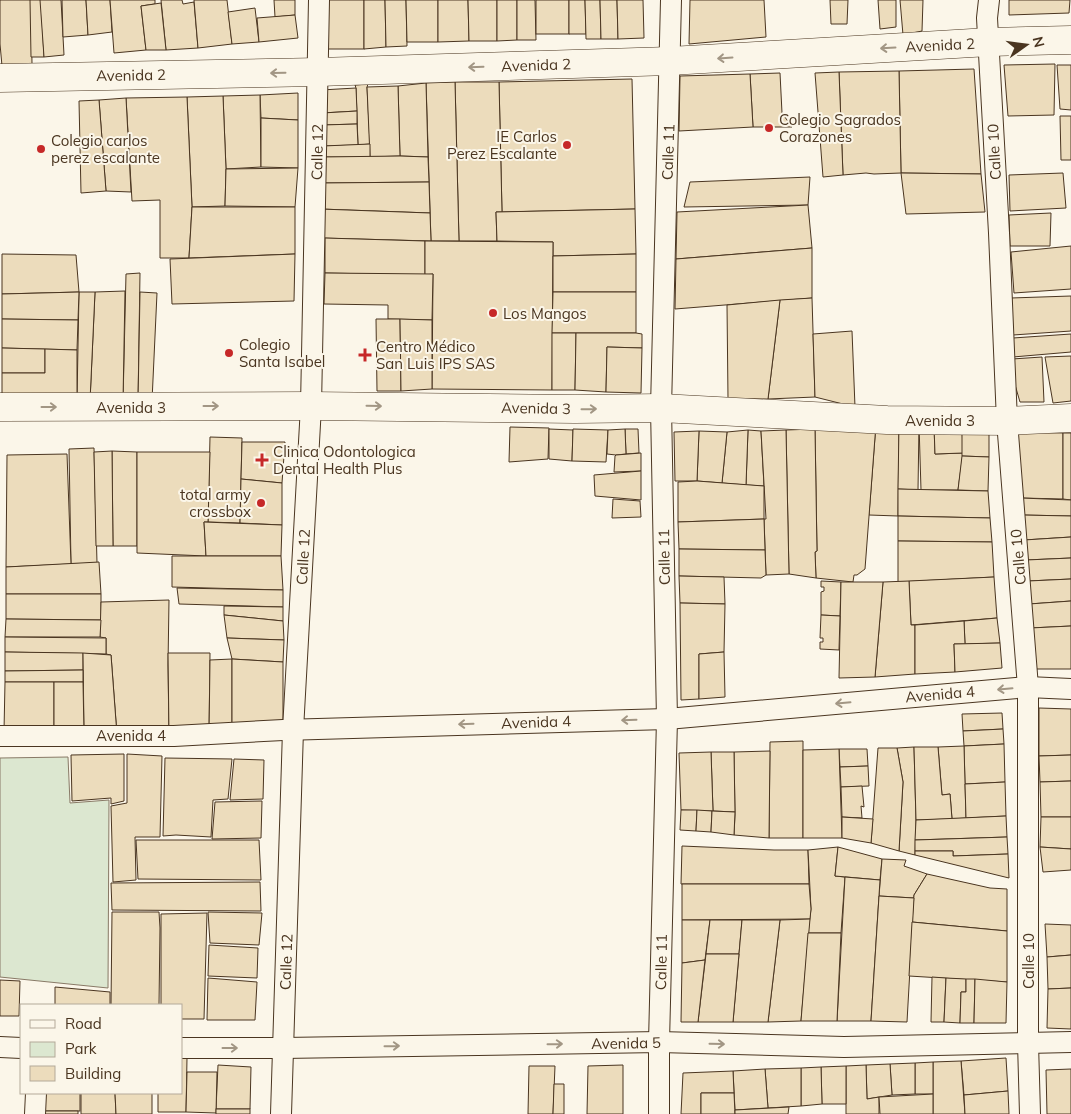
<svg xmlns="http://www.w3.org/2000/svg" width="1071" height="1114" font-family="Mulish,sans-serif">
<style>
.green{fill:#dce7d0;stroke:#887966}
.building{fill:#ecdcbc;stroke:#4a3520}
.lines{fill:none;stroke-linecap:round;stroke-linejoin:round}
.minor-casing{stroke:#4a3520;stroke-width:22}
.secondary-casing{stroke:#4a3520;stroke-width:29}
.minor{stroke:#fbf6e9;stroke-width:20}
.secondary{stroke:#fbf6e9;stroke-width:28}
.oneway{stroke:#a29684}
.poi-dot{fill:#c62828;stroke:#fbf6e9;stroke-width:2}
.labels{text-anchor:middle;dominant-baseline:central;stroke-width:4;stroke-linejoin:round;paint-order:stroke}
.street-label{font-size:15px;fill:#4a3520;stroke:#fbf6e9}
.poi-label{font-size:15px;fill:#4a3520;stroke:#fbf6e9;text-anchor:start}
</style>
<rect width="100%" height="100%" fill="#fbf6e9"/>
<path class="green" d="M68,757l2,46 39,-3 -1,188 -108,-11v-219z"/>
<g class="building">
<path d="M0,0h31l1,64 -30,2 -2,-22z"/>
<path d="M30,0h11l3,57h-13z"/>
<path d="M40,0h21l3,55 -20,2z"/>
<path d="M62,0h24l2,35 -25,2z"/>
<path d="M86,0h24l2,32 -24,3z"/>
<path d="M110,0h45v4l-14,2 5,44 -32,3z"/>
<path d="M161,0h21l1,4 11,-2 4,46 -32,2z"/>
<path d="M194,0h33l5,44 -34,4z"/>
<path d="M274,0h21v15l-20,2z"/>
<rect x="325" y="0" width="39" height="49"/>
<path d="M364,0h21l1,47 -22,2z"/>
<path d="M385,0h21l1,46 -21,1z"/>
<path d="M406,0h32v42h-31z"/>
<path d="M438,0h30l1,41 -31,1z"/>
<path d="M468,0h29v41h-28z"/>
<path d="M497,0h20v40l-20,1z"/>
<path d="M517,0h18l1,40h-19z"/>
<rect x="536" y="0" width="33" height="34"/>
<path d="M569,0h16l1,34h-17z"/>
<path d="M585,0h15l1,39h-15z"/>
<path d="M600,0h17l1,39h-17z"/>
<path d="M617,0h26l1,38 -26,1z"/>
<path d="M690,0h74l2,37 -77,7z"/>
<path d="M830,0h18l-1,24h-16z"/>
<path d="M878,0h18v27l-16,2z"/>
<path d="M900,0h23l-1,31 -19,4z"/>
<path d="M1009,0h61l-1,13 -60,2z"/>
<path d="M161,3l5,47h-20l-5,-44z"/>
<path d="M255,8l4,34 -27,2 -4,-32z"/>
<path d="M295,15l3,23 -39,4 -2,-24z"/>
<path d="M1055,64l-1,51 -46,1 -4,-51z"/>
<path d="M1057,65h14v45l-11,-1z"/>
<path d="M974,69l7,105 -80,-1 -2,-102z"/>
<path d="M899,71l2,102 -27,1 -8,-1 -23,2 -4,-103z"/>
<path d="M839,72l4,103 -20,2 -8,-104z"/>
<path d="M780,73l2,40 10,14h-39l-3,-53z"/>
<path d="M750,74l3,53 -74,4 1,-55z"/>
<path d="M632,79l3,130 -133,3 -3,-130z"/>
<path d="M455,82h44l3,130h-6l1,29h-38z"/>
<path d="M455,82l4,159h-28l-5,-158z"/>
<path d="M426,83l2,74 -28,-1 -2,-70z"/>
<path d="M368,84l-1,3 3,57 -12,1 -2,-57 -1,-3z"/>
<path d="M398,86l2,70 -30,1 -3,-70z"/>
<path d="M356,88l1,23 -35,2 -1,-23z"/>
<path d="M298,93v27l-37,-2 -1,-23z"/>
<path d="M260,95l1,72 -35,2 -3,-73z"/>
<path d="M223,96l3,73 -1,37 -33,1 -5,-110z"/>
<path d="M187,97l5,110 -3,51h-29v-58l-28,1 -6,-103z"/>
<path d="M126,98l5,94 -25,-1 -7,-91z"/>
<path d="M99,100l7,91 -25,2 -2,-92z"/>
<path d="M357,111v13l-35,1v-12z"/>
<path d="M1060,116h11v44h-10z"/>
<path d="M261,118l37,2v48l-37,-1z"/>
<path d="M357,124l1,21 -35,1 -1,-21z"/>
<path d="M370,144v13h-49l2,-11z"/>
<path d="M400,156l28,1 1,25 -108,1v-26z"/>
<path d="M298,168l-3,39 -70,-1 1,-37z"/>
<path d="M901,173l80,1 4,38 -79,2z"/>
<path d="M1063,173l3,35 -56,3 -1,-36z"/>
<path d="M810,177l-2,28 -124,2 6,-25z"/>
<path d="M429,182l1,31 -110,-4 1,-26z"/>
<path d="M808,205l4,43 -136,11 1,-47z"/>
<path d="M192,207h103v47l-106,4z"/>
<path d="M320,209l110,4 1,28 -111,-3z"/>
<path d="M635,209l1,45 -83,2v-14l-56,-1 -1,-29z"/>
<path d="M1051,213l-1,33h-40l-1,-31z"/>
<path d="M325,238l100,3v34l-100,-2z"/>
<path d="M425,241l128,1 -1,148 -120,-1 1,-115 -8,1z"/>
<path d="M1071,246v43l-57,4 -3,-41z"/>
<path d="M812,248v50l-137,11 1,-50z"/>
<path d="M2,254l74,1 3,37 -77,2z"/>
<path d="M295,254l-1,47 -122,3 -2,-45z"/>
<path d="M636,254v38h-83v-36z"/>
<path d="M140,273l-2,129 -15,-1 3,-127z"/>
<path d="M325,273l108,1 -1,46 -44,-1v-14l-64,-1z"/>
<path d="M125,291l-2,110h-33l5,-109z"/>
<path d="M79,292h16l-5,109 -13,-1z"/>
<path d="M79,292l-1,28 -76,-1v-25z"/>
<path d="M140,292l17,1 -5,108 -14,1z"/>
<path d="M553,292h83v41h-84z"/>
<path d="M1071,296v35l-58,4 -2,-37z"/>
<path d="M812,298l3,99 -47,2 12,-99z"/>
<path d="M780,300l-12,99h-40l-1,-94z"/>
<path d="M2,319l76,1 -1,30 -75,-2z"/>
<path d="M376,319h24l1,72h-24z"/>
<path d="M400,319l32,1v69l-31,2z"/>
<path d="M852,331l3,76 -40,-10 -2,-63z"/>
<path d="M552,333h24l-1,57h-23z"/>
<path d="M576,333h60l6,1v14l-35,-1 -1,45 -31,-2z"/>
<path d="M1071,334v18l-58,5v-19z"/>
<path d="M607,347l35,1 -1,45 -35,-1z"/>
<path d="M2,348l43,1v24h-43z"/>
<path d="M45,349l32,1v50l-75,3v-30h43z"/>
<path d="M1071,356v45l-18,2 -8,-46z"/>
<path d="M1042,357l2,45h-24l-7,-24 -1,-19z"/>
<path d="M899,423l-1,93 -29,-1 7,-91z"/>
<path d="M899,423l20,1 -1,66 -20,-1z"/>
<path d="M876,424l-11,145 -8,6h-3l-1,7 -37,-4 -1,-26 2,-1 -2,-122z"/>
<path d="M919,424l15,2 1,28 28,-1 -5,37h-37z"/>
<path d="M962,425l1,28 -28,1 -1,-28z"/>
<path d="M510,427l39,1 -1,31 -39,3z"/>
<path d="M549,429l24,1 -1,31 -23,-2z"/>
<path d="M573,429l35,1 -2,32 -34,-1z"/>
<path d="M625,429h13l1,24 -13,1z"/>
<path d="M625,429l1,25 -10,1 -9,-1 1,-24z"/>
<path d="M815,429l2,122 -2,1 1,26 -27,-4 -3,-144z"/>
<path d="M748,430l13,1 3,55 -18,-1z"/>
<path d="M748,430l-2,55 -24,-2 5,-51z"/>
<path d="M786,430l3,144 -23,1 -2,-56h2l-5,-88z"/>
<path d="M699,431l28,1 -5,51 -25,-2z"/>
<path d="M699,431l-2,50h-22l-1,-49z"/>
<path d="M962,431h27v26l-27,-1z"/>
<path d="M1018,432l45,1v66l-42,-1z"/>
<path d="M1063,433h8v67l-8,-1z"/>
<path d="M210,437l32,1 -2,85 -32,-1z"/>
<path d="M242,442h43l-3,41 -41,-4z"/>
<path d="M94,448l3,115 -26,1 -2,-115z"/>
<path d="M112,451l25,1v94h-24z"/>
<path d="M112,451l1,95h-17l-2,-94z"/>
<path d="M137,452h73l-2,70h-4l2,34 -69,-3z"/>
<path d="M641,453v18l-27,1 1,-16 1,-1z"/>
<path d="M67,454l4,110 -65,3 1,-112z"/>
<path d="M962,456l27,1 -1,34 -30,-1z"/>
<path d="M641,471v29l-46,-4 -1,-21z"/>
<path d="M241,479l41,4v42l-42,-2z"/>
<path d="M697,481l67,5v33l-86,3v-40z"/>
<path d="M898,489l90,2 2,27 -92,-2z"/>
<path d="M1021,498l50,2v16l-49,-1z"/>
<path d="M613,499l27,2 1,16 -29,1z"/>
<path d="M1022,515l49,1v21l-47,3z"/>
<path d="M898,516l92,2 2,24 -94,-1z"/>
<path d="M764,519l1,31 -86,-1 -1,-27z"/>
<path d="M204,522l78,3 -1,31h-75z"/>
<path d="M1071,537v21l-45,2 -2,-20z"/>
<path d="M898,541l94,1 2,35 -96,5z"/>
<path d="M679,549l86,1 1,25 -5,3 -82,-2z"/>
<path d="M172,556h109l2,34 -111,-3z"/>
<path d="M1071,558v21l-43,2 -2,-21z"/>
<path d="M99,562l2,32h-95v-27z"/>
<path d="M679,576l45,1 1,27 -45,-1z"/>
<path d="M994,577l3,41 -86,7 -2,-44z"/>
<path d="M1071,579v22l-42,3 -1,-23z"/>
<path d="M821,581l20,1 -1,34 -19,-1v-23l3,-1v-4h-3z"/>
<path d="M909,581l2,44h4v49l-40,3 8,-95z"/>
<path d="M841,582h42l-8,95 -36,1z"/>
<path d="M177,588l106,2v17l-104,-3z"/>
<path d="M6,594h95v26l-95,-1z"/>
<path d="M169,600l-1,65 1,71 -52,-1 -6,-80 -5,-1v-16l-6,-1 1,-35z"/>
<path d="M1071,601v25l-41,2 -1,-24z"/>
<path d="M680,603l45,1 -1,48 -25,2v45l-18,1z"/>
<path d="M224,606l59,1v14l-59,-6z"/>
<path d="M224,615l59,6 1,19 -57,-2z"/>
<path d="M821,615l19,1 -1,34 -19,-1v-7h3v-4h-3z"/>
<path d="M997,618l3,25 -35,1 -1,-23z"/>
<path d="M6,619l95,1 -1,17h-95z"/>
<path d="M964,621l1,23h-11l1,28 -40,2v-49z"/>
<path d="M1071,626v43h-36l-5,-41z"/>
<path d="M5,637l101,1v16l-101,-2z"/>
<path d="M227,638l57,2 -1,22 -51,-3z"/>
<path d="M1000,643l2,25 -47,4 -1,-28z"/>
<path d="M5,652l78,1v17l-78,1z"/>
<path d="M724,652l1,45 -26,2v-45z"/>
<path d="M83,653l28,2 6,80 -33,-2z"/>
<path d="M168,653h42l-1,81 -40,2z"/>
<path d="M232,659v72l-23,3 1,-74z"/>
<path d="M232,659l51,3v68l-51,1z"/>
<path d="M83,670v12h-78v-11z"/>
<path d="M5,682h49v50l-50,-1z"/>
<path d="M54,682h29l1,51 -30,-1z"/>
<path d="M1039,708l32,1v46l-32,1z"/>
<path d="M1002,713l1,16 -40,2 -1,-17z"/>
<path d="M1003,729l1,15 -40,2 -1,-15z"/>
<path d="M803,741v97h-34l1,-96z"/>
<path d="M1004,744l1,38 -40,2 -1,-38z"/>
<path d="M964,746l2,72 -14,1 -2,-25 -8,1 -4,-48z"/>
<path d="M914,747l2,73 -1,35 -16,-4 4,-69 -6,-34z"/>
<path d="M914,747h24l4,48 8,-1 2,25 -36,1z"/>
<path d="M878,748h19l6,34 -4,69 -28,-8z"/>
<path d="M839,749h28l1,17 -28,1z"/>
<path d="M839,749l3,89h-39v-88z"/>
<path d="M770,751l-1,87 -35,-3 1,-20 -1,-63z"/>
<path d="M711,752h23l1,60 -22,-1z"/>
<path d="M711,752l2,59 -32,-1 -2,-57z"/>
<path d="M124,754v47l-13,3v-6l-39,3 -1,-46z"/>
<path d="M127,754l35,2 -2,81h-25l1,43 -23,2 -2,-76 16,-3z"/>
<path d="M1071,755v26l-31,1 -1,-26z"/>
<path d="M165,758l67,1 -4,40 -15,1 -2,37 -35,-2 -13,1z"/>
<path d="M234,759l30,1 -1,39 -33,1z"/>
<path d="M868,766l1,20 -28,1 -1,-20z"/>
<path d="M1071,781v36h-30l-1,-35z"/>
<path d="M1005,782l1,34 -40,2 -1,-34z"/>
<path d="M862,786l2,21 -3,-1 1,12 -20,-1 -1,-30z"/>
<path d="M262,801l-1,37 -49,1 3,-37z"/>
<path d="M681,810h16l-1,21 -16,-1z"/>
<path d="M697,810l15,1 -1,21 -15,-1z"/>
<path d="M712,811l23,1 -1,23 -23,-3z"/>
<path d="M1006,816l1,21 -92,3 1,-20z"/>
<path d="M842,817l31,2 -2,24 -29,-5z"/>
<path d="M1041,817h30v32l-31,-2z"/>
<path d="M1007,837l1,17 -55,2v-5h-38v-11z"/>
<path d="M136,840h123l2,40 -123,-1z"/>
<path d="M682,846l92,4h34l1,34h-128z"/>
<path d="M838,847l-3,29 10,1 -4,56h-33l3,-24 -3,-59z"/>
<path d="M838,847l44,12 -2,21 -45,-4z"/>
<path d="M1040,847l31,2v21l-28,2z"/>
<path d="M915,851h38v5l55,-2 1,24 -94,-23z"/>
<path d="M882,859l24,1 -2,6 23,8 -13,21v3l-35,-2z"/>
<path d="M927,874l63,14 17,1v42l-95,-9 2,-27z"/>
<path d="M845,877l35,3 -9,141h-34z"/>
<path d="M260,882l1,29 -149,-1 -1,-27z"/>
<path d="M682,884h127l2,25 -1,10 -128,1z"/>
<path d="M879,896l35,2 -7,124 -36,-1z"/>
<path d="M112,912h47l1,16 -1,77h-48z"/>
<path d="M208,912l54,1 -3,32 -49,-2z"/>
<path d="M207,913l-3,106h-23v-14h-20v-91z"/>
<path d="M810,919l-9,102 -33,1 12,-102z"/>
<path d="M682,920h28l-5,40 -23,3z"/>
<path d="M710,920h32l-3,34h-33z"/>
<path d="M742,920h38l-12,102h-35z"/>
<path d="M912,922l95,9v51l-98,-6z"/>
<path d="M1045,924l26,1v30l-24,2z"/>
<path d="M808,933h33l-4,88h-36z"/>
<path d="M209,945l49,3 -1,30 -49,-2z"/>
<path d="M706,954h33l-6,68h-35z"/>
<path d="M1071,955v33l-23,1 -1,-32z"/>
<path d="M705,960l-7,62h-17l1,-59z"/>
<path d="M932,977l14,1 -2,44h-13z"/>
<path d="M208,978l49,4 -2,38h-48z"/>
<path d="M946,978l20,1v13h-5l-1,31 -16,-1z"/>
<path d="M966,979h9l-1,44h-14l1,-31h5z"/>
<path d="M975,979l32,3 -1,41h-32z"/>
<path d="M0,980l20,1 -1,35h-19z"/>
<path d="M55,987l55,5v13h-55z"/>
<path d="M1071,988v41l-24,-1 1,-39z"/>
<path d="M181,1058h6l-1,54h-28v-19h23z"/>
<path d="M1006,1058l2,33 -44,4 -3,-34z"/>
<path d="M961,1061l4,53h-32v-52z"/>
<path d="M933,1062v32h-18v-31z"/>
<path d="M915,1063v31l-23,1 -2,-31z"/>
<path d="M890,1064l2,31 -25,4 -1,-34z"/>
<path d="M218,1065l33,2 -1,42h-34z"/>
<path d="M623,1065v49h-36l1,-48z"/>
<path d="M866,1065l1,34 12,-2v17h-33v-48z"/>
<path d="M529,1066h26l-2,48h-25z"/>
<path d="M846,1066v38h-24l-1,-37z"/>
<path d="M821,1067l1,37 -21,2v-38z"/>
<path d="M801,1068v38l-33,2 -3,-39z"/>
<path d="M765,1069l3,39 -33,2 -2,-39z"/>
<path d="M1071,1069v45h-24l-1,-44z"/>
<path d="M733,1071l1,22h-33v21h-20l2,-41z"/>
<path d="M187,1072h30l-1,41 -30,-1z"/>
<path d="M554,1084h10v30h-11z"/>
<path d="M1008,1091l1,23h-44l-1,-19z"/>
<rect x="45" y="1093" width="35" height="18"/>
<path d="M81,1093h34l1,21h-35z"/>
<path d="M115,1093h37v21h-36z"/>
<path d="M701,1093h33l1,21h-34z"/>
<path d="M933,1094v20h-53l-1,-17z"/>
<path d="M789,1107l-1,7h-53v-4z"/>
<rect x="216" y="1109" width="34" height="5"/>
<rect x="42" y="1111" width="36" height="3"/>
</g>
<g class="lines">
<defs>
<g id="minor">
<path d="M989,0l-2,18 12,215 8,188 21,266v356l2,71"/>
<path d="M0,736h174l109,-6 384,-11 361,-32 43,2"/>
<path d="M0,1047l21,1"/>
<path d="M181,1048h102l376,-6 185,5 227,-5"/>
<path d="M35,1114l1,-21"/>
<path d="M281,1114l12,-384 18,-324 8,-406"/>
<path d="M659,1114v-72l8,-323 -6,-311 10,-408"/>
</g>
<g id="secondary">
<path d="M0,78l318,-6 352,-11 319,-19 82,-2"/>
<path d="M0,407l311,-1 264,3 86,-1 226,12 120,1 64,-3"/>
</g>
</defs>
<use href="#minor" class="minor-casing"/>
<use href="#secondary" class="secondary-casing"/>
<use href="#minor" class="minor"/>
<use href="#secondary" class="secondary"/>
</g>
<defs><path id="oneway-shaft" d="M-6 0H5M1.5-3L5.5 0L1.5 3" fill="none" stroke-width="1.6" stroke-linecap="round" stroke-linejoin="round" transform="scale(1.25)"/></defs>
<g class="oneway">
<use href="#oneway-shaft" transform="translate(888 48) rotate(177)"/>
<use href="#oneway-shaft" transform="translate(725 58) rotate(176)"/>
<use href="#oneway-shaft" transform="translate(476 67) rotate(178)"/>
<use href="#oneway-shaft" transform="translate(278 73) rotate(179)"/>
<use href="#oneway-shaft" transform="translate(211 406)"/>
<use href="#oneway-shaft" transform="translate(374 406) rotate(1)"/>
<use href="#oneway-shaft" transform="translate(49 407)"/>
<use href="#oneway-shaft" transform="translate(589 409) rotate(-1)"/>
<use href="#oneway-shaft" transform="translate(1005 689) rotate(175)"/>
<use href="#oneway-shaft" transform="translate(843 703) rotate(175)"/>
<use href="#oneway-shaft" transform="translate(629 720) rotate(178)"/>
<use href="#oneway-shaft" transform="translate(466 724) rotate(178)"/>
<use href="#oneway-shaft" transform="translate(555 1044) rotate(-1)"/>
<use href="#oneway-shaft" transform="translate(717 1044) rotate(1)"/>
<use href="#oneway-shaft" transform="translate(392 1046) rotate(-1)"/>
<use href="#oneway-shaft" transform="translate(230 1048)"/>
</g>
<g class="poi-dot">
<circle cx="769" cy="128" r="5"/>
<circle cx="567" cy="145" r="5"/>
<circle cx="41" cy="149" r="5"/>
<circle cx="493" cy="313" r="5"/>
<circle cx="229" cy="353" r="5"/>
<path d="M362.5 347.5h5v5h5v5h-5v5h-5v-5h-5v-5h5z"/>
<path d="M259.5 452.5h5v5h5v5h-5v5h-5v-5h-5v-5h5z"/>
<circle cx="261" cy="503" r="5"/>
</g>
<g class="labels">
<g class="street-label">
<text transform="translate(940 45) rotate(-3)">Avenida 2</text>
<text transform="translate(536 65) rotate(-2)">Avenida 2</text>
<text transform="translate(131 75) rotate(-1)">Avenida 2</text>
<text transform="translate(317 152) rotate(-89)">Calle 12</text>
<text transform="translate(668 152) rotate(-88)">Calle 11</text>
<text transform="translate(994 152) rotate(-93)">Calle 10</text>
<text x="131" y="407">Avenida 3</text>
<text transform="translate(536 408) rotate(1)">Avenida 3</text>
<text x="940" y="420">Avenida 3</text>
<text transform="translate(303 557) rotate(-87)">Calle 12</text>
<text transform="translate(664 557) rotate(-91)">Calle 11</text>
<text transform="translate(1018 557) rotate(-95)">Calle 10</text>
<text transform="translate(940 694) rotate(-5)">Avenida 4</text>
<text transform="translate(536 722) rotate(-2)">Avenida 4</text>
<text x="131" y="735">Avenida 4</text>
<text transform="translate(1028 961) rotate(-90)">Calle 10</text>
<text transform="translate(286 962) rotate(-88)">Calle 12</text>
<text transform="translate(661 962) rotate(-89)">Calle 11</text>
<text transform="translate(626 1043) rotate(-1)">Avenida 5</text>
</g>
<g class="poi-label">
<text x="779" y="119">Colegio Sagrados<tspan x="779" dy="17">Corazones</tspan></text>
<text x="557" y="136" text-anchor="end">IE Carlos<tspan x="557" dy="17">Perez Escalante</tspan></text>
<text x="51" y="140">Colegio carlos<tspan x="51" dy="17">perez escalante</tspan></text>
<text x="503" y="313">Los Mangos</text>
<text x="239" y="344">Colegio<tspan x="239" dy="17">Santa Isabel</tspan></text>
<text x="376" y="346">Centro Médico<tspan x="376" dy="17">San Luis IPS SAS</tspan></text>
<text x="273" y="451">Clinica Odontologica<tspan x="273" dy="17">Dental Health Plus</tspan></text>
<text x="251" y="494" text-anchor="end">total army<tspan x="251" dy="17">crossbox</tspan></text>
</g>
</g>
<rect x="20" y="1004" width="162" height="90" fill="#fbf6e9" stroke="#b4a999"/>
<rect x="30" y="1020" width="25" height="8" fill="#fbf6e9" stroke="#b4a999"/>
<text x="65" y="1029" font-size="15" fill="#4a3520">Road</text>
<rect x="30" y="1042" width="25" height="15" fill="#dce7d0" stroke="#b4a999"/>
<text x="65" y="1054" font-size="15" fill="#4a3520">Park</text>
<rect x="30" y="1066" width="25" height="15" fill="#ecdcbc" stroke="#b4a999"/>
<text x="65" y="1079" font-size="15" fill="#4a3520">Building</text>
<g transform="translate(1026 45) rotate(76)" stroke="#fbf6e9" stroke-width="4" paint-order="stroke">
<path d="M0-4L9 19L0 12L-9 19Z" fill="#4a3520"/>
<text y="-8" font-size="14" font-weight="bold" text-anchor="middle" fill="#4a3520">N</text>
</g>
</svg>
